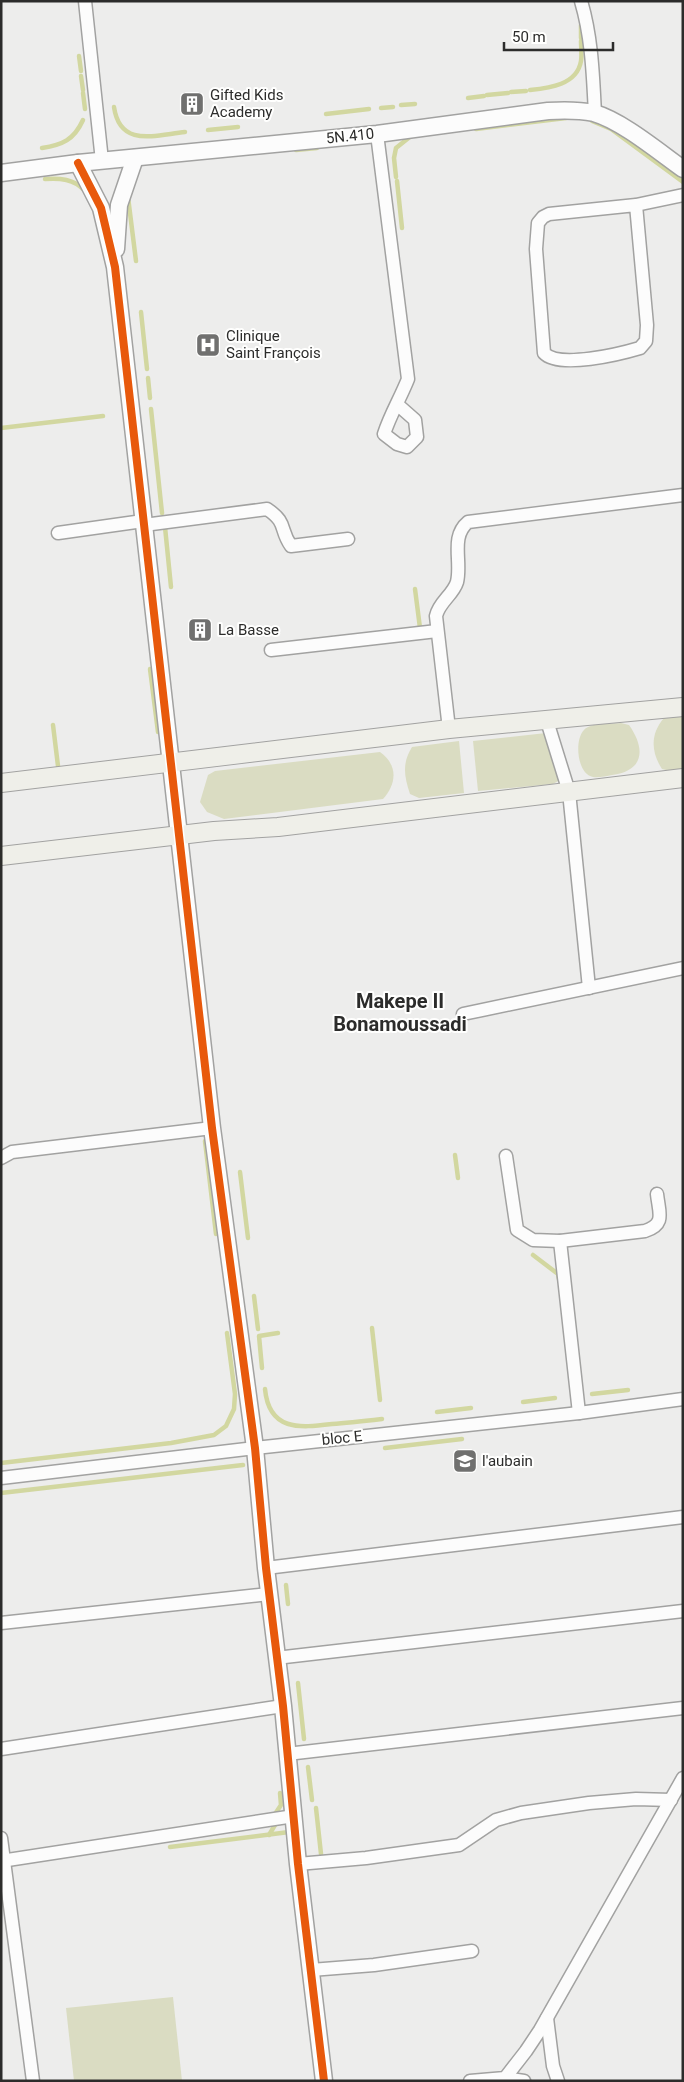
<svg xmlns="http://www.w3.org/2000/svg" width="684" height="2082" font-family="Roboto,sans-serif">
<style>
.green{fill:#dadcc2}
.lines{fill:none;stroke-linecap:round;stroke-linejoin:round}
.stream{stroke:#d2d7a0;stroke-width:4.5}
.minor-casing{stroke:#a2a2a1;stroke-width:15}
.tertiary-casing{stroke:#a2a2a1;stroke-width:19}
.secondary-casing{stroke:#a2a2a1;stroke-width:20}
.minor{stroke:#fcfcfc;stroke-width:12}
.tertiary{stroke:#fcfcfc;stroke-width:16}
.secondary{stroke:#efefe9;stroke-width:18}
.cycleway-casing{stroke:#fffffe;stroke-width:11}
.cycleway{stroke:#e8590c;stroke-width:8}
.labels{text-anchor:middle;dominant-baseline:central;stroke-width:4;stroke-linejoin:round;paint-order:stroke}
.poi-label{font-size:15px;fill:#2c2c2b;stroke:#fffffe;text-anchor:start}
.street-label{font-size:15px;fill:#2c2c2b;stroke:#fffffe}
.district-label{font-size:20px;font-weight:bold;fill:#2c2c2b;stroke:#fffffe}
</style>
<rect width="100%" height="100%" fill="#ededec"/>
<g class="green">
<path d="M683,716v54l-13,1 -8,-2c-11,-17 -12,-35 2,-51z"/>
<path d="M621,723l8,2c17,24 15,46 -17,50 -5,1 -14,3 -19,2 -16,-3 -19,-37 -9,-47 7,-8 27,-6 37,-7z"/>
<path d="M546,733l14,47 -7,4 -75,7 -5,-50z"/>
<path d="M459,741l5,52 -45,5 -9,-4c-6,-18 -8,-31 2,-47z"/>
<path d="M380,752c18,13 17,31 3,47l-159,20 -17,-7 -7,-10 8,-27 7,-4z"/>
<path d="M173,1997l9,84h-108l-8,-73z"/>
</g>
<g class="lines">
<g class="stream">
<path d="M581,38v-13"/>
<path d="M79,56l2,15"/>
<path d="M81,76l2,14"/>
<path d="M530,90c19,-2 47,-5 51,-29 1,-6 0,-14 0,-20"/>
<path d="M511,92l15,-1"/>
<path d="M83,93l2,16"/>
<path d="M487,95l21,-2"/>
<path d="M468,98l16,-2"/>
<path d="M401,105l14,-1"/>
<path d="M114,107c6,41 41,28 71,25"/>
<path d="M381,108l12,-1"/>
<path d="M326,114l43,-5"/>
<path d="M592,121l19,8 72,53"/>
<path d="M476,129l90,-11"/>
<path d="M208,130l30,-3"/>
<path d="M42,148c20,-3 32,-8 41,-28"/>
<path d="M296,150l21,-2"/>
<path d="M396,177l-2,-19 2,-10 15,-12"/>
<path d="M45,179c15,-1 29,0 39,11"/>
<path d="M397,181l5,47"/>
<path d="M128,197l8,64"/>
<path d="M141,312l6,57"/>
<path d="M148,378l2,20"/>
<path d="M151,409l11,104"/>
<path d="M1,428l102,-12"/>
<path d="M165,527l6,60"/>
<path d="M415,589l5,39h-3"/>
<path d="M150,669l8,63"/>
<path d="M53,725l5,41"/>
<path d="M205,1141l11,93"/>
<path d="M455,1155l3,23"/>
<path d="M240,1172l8,66"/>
<path d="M533,1255l25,19 1,5"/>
<path d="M254,1296l4,33"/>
<path d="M372,1328l8,72"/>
<path d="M262,1368l-3,-32 19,-3"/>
<path d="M265,1389c4,42 34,39 67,35 16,-1 33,-3 50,-5"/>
<path d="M592,1394l36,-4"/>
<path d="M523,1402l32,-4"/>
<path d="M437,1412l34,-4"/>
<path d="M385,1448l77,-9"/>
<path d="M1,1463l170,-20 43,-8 12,-9 8,-17 1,-15 -8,-61"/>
<path d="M1,1493l242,-28"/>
<path d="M286,1585l2,19"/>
<path d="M298,1683l6,56"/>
<path d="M308,1767l4,33"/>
<path d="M316,1808l5,46"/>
<path d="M273,1817l8,-12 -1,-12"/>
<path d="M269,1835l9,-15"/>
<path d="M170,1847l119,-15"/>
</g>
<defs>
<g id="minor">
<path d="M85,1l17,160"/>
<path d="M581,1c11,37 12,75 14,113"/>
<path d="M377,134l31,245c-8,20 -18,36 -24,55l13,10 10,3 10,-10 -2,-17 -17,-15"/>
<path d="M636,205l11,120 -1,16 -6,7c-20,6 -81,21 -96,5l-8,-104 2,-26 5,-6 6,-3 87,-9 47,-10"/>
<path d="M144,525l123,-16c21,14 12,20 24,37l57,-7"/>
<path d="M58,533l85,-12"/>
<path d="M271,650l166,-19"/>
<path d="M547,721l22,71 20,196"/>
<path d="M449,729l-13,-113c3,-14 17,-21 21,-34 5,-21 -7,-45 11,-60l215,-27"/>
<path d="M463,1014l220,-46"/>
<path d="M506,1156l11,74 16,10 27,1 85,-10c21,-7 14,-18 12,-37"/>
<path d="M1,1158l11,-6 200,-24"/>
<path d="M560,1241l19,172"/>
<path d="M1,1478l254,-30 324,-35 104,-14"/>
<path d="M266,1568l417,-51"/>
<path d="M1,1623l268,-29"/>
<path d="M276,1658l407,-47"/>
<path d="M1,1749l282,-43"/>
<path d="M287,1754l396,-46"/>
<path d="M1,1838l32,243"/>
<path d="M1,1861l293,-45"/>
<path d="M298,1864l68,-6 93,-13 37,-25 25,-7 68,-10 47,-4 35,1"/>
<path d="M311,1970l63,-5 98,-14"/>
<path d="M547,2018l6,48 5,15"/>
<path d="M505,2078l19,3"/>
<path d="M470,2081l35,-3 21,-27 14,-21 143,-252"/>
</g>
<g id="tertiary">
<path d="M78,163l23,45 14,59 97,861 43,320 11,120 17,138 15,158 26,217"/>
<path d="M1,173l77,-10 299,-29 171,-23c15,-1 31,-1 46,2 28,8 65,39 89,56"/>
<path d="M116,249l3,-44 16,-47"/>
</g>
<g id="secondary">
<path d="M1,783l448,-54 234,-22"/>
<path d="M1,856l213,-25 64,-4 405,-49"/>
</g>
</defs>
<use href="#minor" class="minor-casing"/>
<use href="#tertiary" class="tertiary-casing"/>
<use href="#secondary" class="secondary-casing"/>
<use href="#minor" class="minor"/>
<use href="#tertiary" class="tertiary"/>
<use href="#secondary" class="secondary"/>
<defs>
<path id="cycleway" d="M78,163l23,45 14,59 97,861 43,320 11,120 17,138 15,158 26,217"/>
</defs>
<use href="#cycleway" class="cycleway-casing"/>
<use href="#cycleway" class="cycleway"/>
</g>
<defs>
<symbol id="building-square" viewBox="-11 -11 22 22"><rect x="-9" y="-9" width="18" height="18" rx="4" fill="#70706f" stroke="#fffffe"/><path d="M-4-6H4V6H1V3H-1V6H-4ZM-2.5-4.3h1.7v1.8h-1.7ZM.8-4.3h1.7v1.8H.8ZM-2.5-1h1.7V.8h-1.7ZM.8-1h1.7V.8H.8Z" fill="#fff"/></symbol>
<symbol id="hospital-square" viewBox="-11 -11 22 22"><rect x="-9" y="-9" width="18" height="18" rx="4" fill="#70706f" stroke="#fffffe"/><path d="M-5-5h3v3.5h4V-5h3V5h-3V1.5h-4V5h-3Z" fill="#fff"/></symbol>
<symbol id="school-square" viewBox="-11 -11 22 22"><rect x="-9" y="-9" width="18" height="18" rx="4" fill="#70706f" stroke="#fffffe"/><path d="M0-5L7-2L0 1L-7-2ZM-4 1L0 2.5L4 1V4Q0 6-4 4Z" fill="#fff"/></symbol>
</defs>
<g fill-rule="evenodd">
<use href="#building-square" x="178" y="90" width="28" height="28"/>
<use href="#hospital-square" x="194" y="331" width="28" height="28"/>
<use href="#building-square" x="186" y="616" width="28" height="28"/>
<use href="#school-square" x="451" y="1447" width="28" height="28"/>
</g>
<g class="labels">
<g class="poi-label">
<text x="210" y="95">Gifted Kids<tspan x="210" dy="17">Academy</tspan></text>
<text x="226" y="336">Clinique<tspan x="226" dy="17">Saint François</tspan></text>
<text x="218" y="630">La Basse</text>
<text x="482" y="1461">l'aubain</text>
</g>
<g class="street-label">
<text transform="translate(350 136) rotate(-6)">5N.410</text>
<text transform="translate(342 1438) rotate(-6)">bloc E</text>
</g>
<g class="district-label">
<text x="400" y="1001">Makepe II<tspan x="400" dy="23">Bonamoussadi</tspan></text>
</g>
</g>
<rect width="684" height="2082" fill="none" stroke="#2c2c2b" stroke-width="5"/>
<path d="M504 42v8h109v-8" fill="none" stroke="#2c2c2b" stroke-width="2.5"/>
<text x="512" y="42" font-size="15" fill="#2c2c2b" stroke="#fffffe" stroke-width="4" paint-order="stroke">50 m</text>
</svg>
